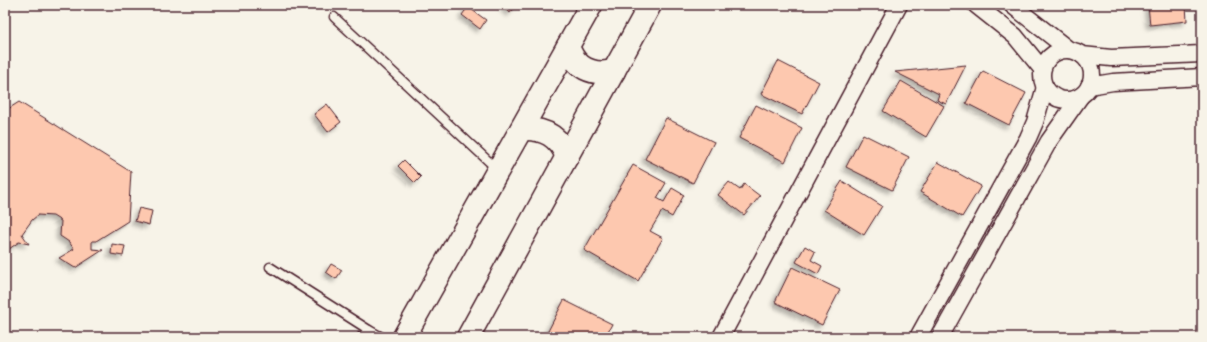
<svg xmlns="http://www.w3.org/2000/svg" width="1207" height="342" font-family="'Comic Neue',sans-serif">
<style>
.building{fill:#fdc8af;stroke:#4a1f2b;filter:url(#shadow)}
.lines{fill:none;stroke-linecap:round;stroke-linejoin:round}
.lane-casing{stroke:#4a1f2b;stroke-width:11}
.street-casing{stroke:#4a1f2b;stroke-width:19}
.secondary-casing{stroke:#4a1f2b;stroke-width:25}
.lane{stroke:#f7f3e8;stroke-width:8}
.street{stroke:#f7f3e8;stroke-width:16}
.secondary{stroke:#f7f3e8;stroke-width:22}
</style>
<defs>
<filter id="shadow"><feDropShadow dx="-3.5" dy="3.5" stdDeviation="2" flood-color="#0004"/></filter>
</defs>
<rect width="100%" height="100%" fill="#f7f3e8"/>
<filter id="ink" filterUnits="userSpaceOnUse"><feTurbulence type="fractalNoise" baseFrequency=".025" numOctaves="2"/><feDisplacementMap in="SourceGraphic" scale="8" xChannelSelector="R" yChannelSelector="G"/><feConvolveMatrix kernelMatrix="1 2 1 2 8 2 1 2 1" color-interpolation-filters="sRGB"/></filter>
<g filter="url(#ink)">
<g class="building">
<path d="M504,5h13l-7,8 -7,-7z"/>
<path d="M1148,5h38l1,16 -37,4z"/>
<path d="M468,7l18,13 -6,9 -18,-14z"/>
<path d="M778,61l41,21 -17,32 -41,-20z"/>
<path d="M966,65l-20,39 -9,-4 2,-6 -44,-22z"/>
<path d="M983,71l43,22 -17,32 -43,-22z"/>
<path d="M901,81l43,25 -18,31 -43,-26z"/>
<path d="M19,102l112,70 -3,49 -32,20h-4v8l11,1 -28,18 -16,-10 15,-9 -5,-7 -9,-6 1,-15 -8,-5 -15,-1 -6,5 -10,14 7,10 -10,-2 -10,7 -4,-1v-80l3,-1 1,-22 -4,-2v-32z"/>
<path d="M327,104l14,18 -13,10 -14,-18z"/>
<path d="M756,105l46,23 -17,34 -46,-24z"/>
<path d="M666,118l48,24 -21,41 -48,-24z"/>
<path d="M863,134l46,23 -17,33 -46,-23z"/>
<path d="M404,160l17,17 -6,6 -17,-17z"/>
<path d="M938,162l43,24 -19,31 -42,-25z"/>
<path d="M633,165l33,18 -9,15 7,4 8,-14 12,7 -12,22 -10,-6 -12,20 13,7 -25,43 -54,-31z"/>
<path d="M842,181l40,25 -18,29 -40,-25z"/>
<path d="M729,182l11,8 4,-6 16,12 -16,19 -26,-20z"/>
<path d="M139,208l13,3 -3,14 -14,-4z"/>
<path d="M112,244l13,2 -2,10 -12,-2z"/>
<path d="M805,246l10,6 -4,8 11,6 -4,8 -22,-12z"/>
<path d="M331,264l11,6 -6,9 -10,-7z"/>
<path d="M792,267l48,23 -18,35 -47,-23z"/>
<path d="M564,300l48,24 -7,13h-60z"/>
</g>
<g class="lines">
<defs>
<g id="lane">
<path d="M334,17l164,153"/>
<path d="M270,267l99,63"/>
<path d="M361,337l8,-7 13,7"/>
</g>
<g id="street">
<path d="M976,5l39,31 27,33"/>
<path d="M1012,5l57,45"/>
<circle cx="1067" cy="75" r="25"/>
<path d="M1082,55l29,3 91,-4"/>
<path d="M1089,86l24,-4 89,-5"/>
<path d="M721,337l178,-332"/>
<path d="M918,337l110,-199 7,-16 10,-35"/>
<path d="M940,337l109,-196 31,-44"/>
</g>
<g id="secondary">
<path d="M568,46c7,22 24,30 46,25"/>
<path d="M522,129c22,-1 37,7 45,28"/>
<path d="M404,337l187,-332"/>
<path d="M468,337l182,-332"/>
</g>
</defs>
<use href="#lane" class="lane-casing"/>
<use href="#street" class="street-casing"/>
<use href="#secondary" class="secondary-casing"/>
<use href="#lane" class="lane"/>
<use href="#street" class="street"/>
<use href="#secondary" class="secondary"/>
</g>
</g>
<rect width="1207" height="342" fill="none" stroke="#f7f3e8" stroke-width="20"/>
<rect x="10" y="10" width="1187" height="322" fill="none" stroke="#4a1f2b" stroke-width="1.5" filter="url(#ink)"/>
</svg>
